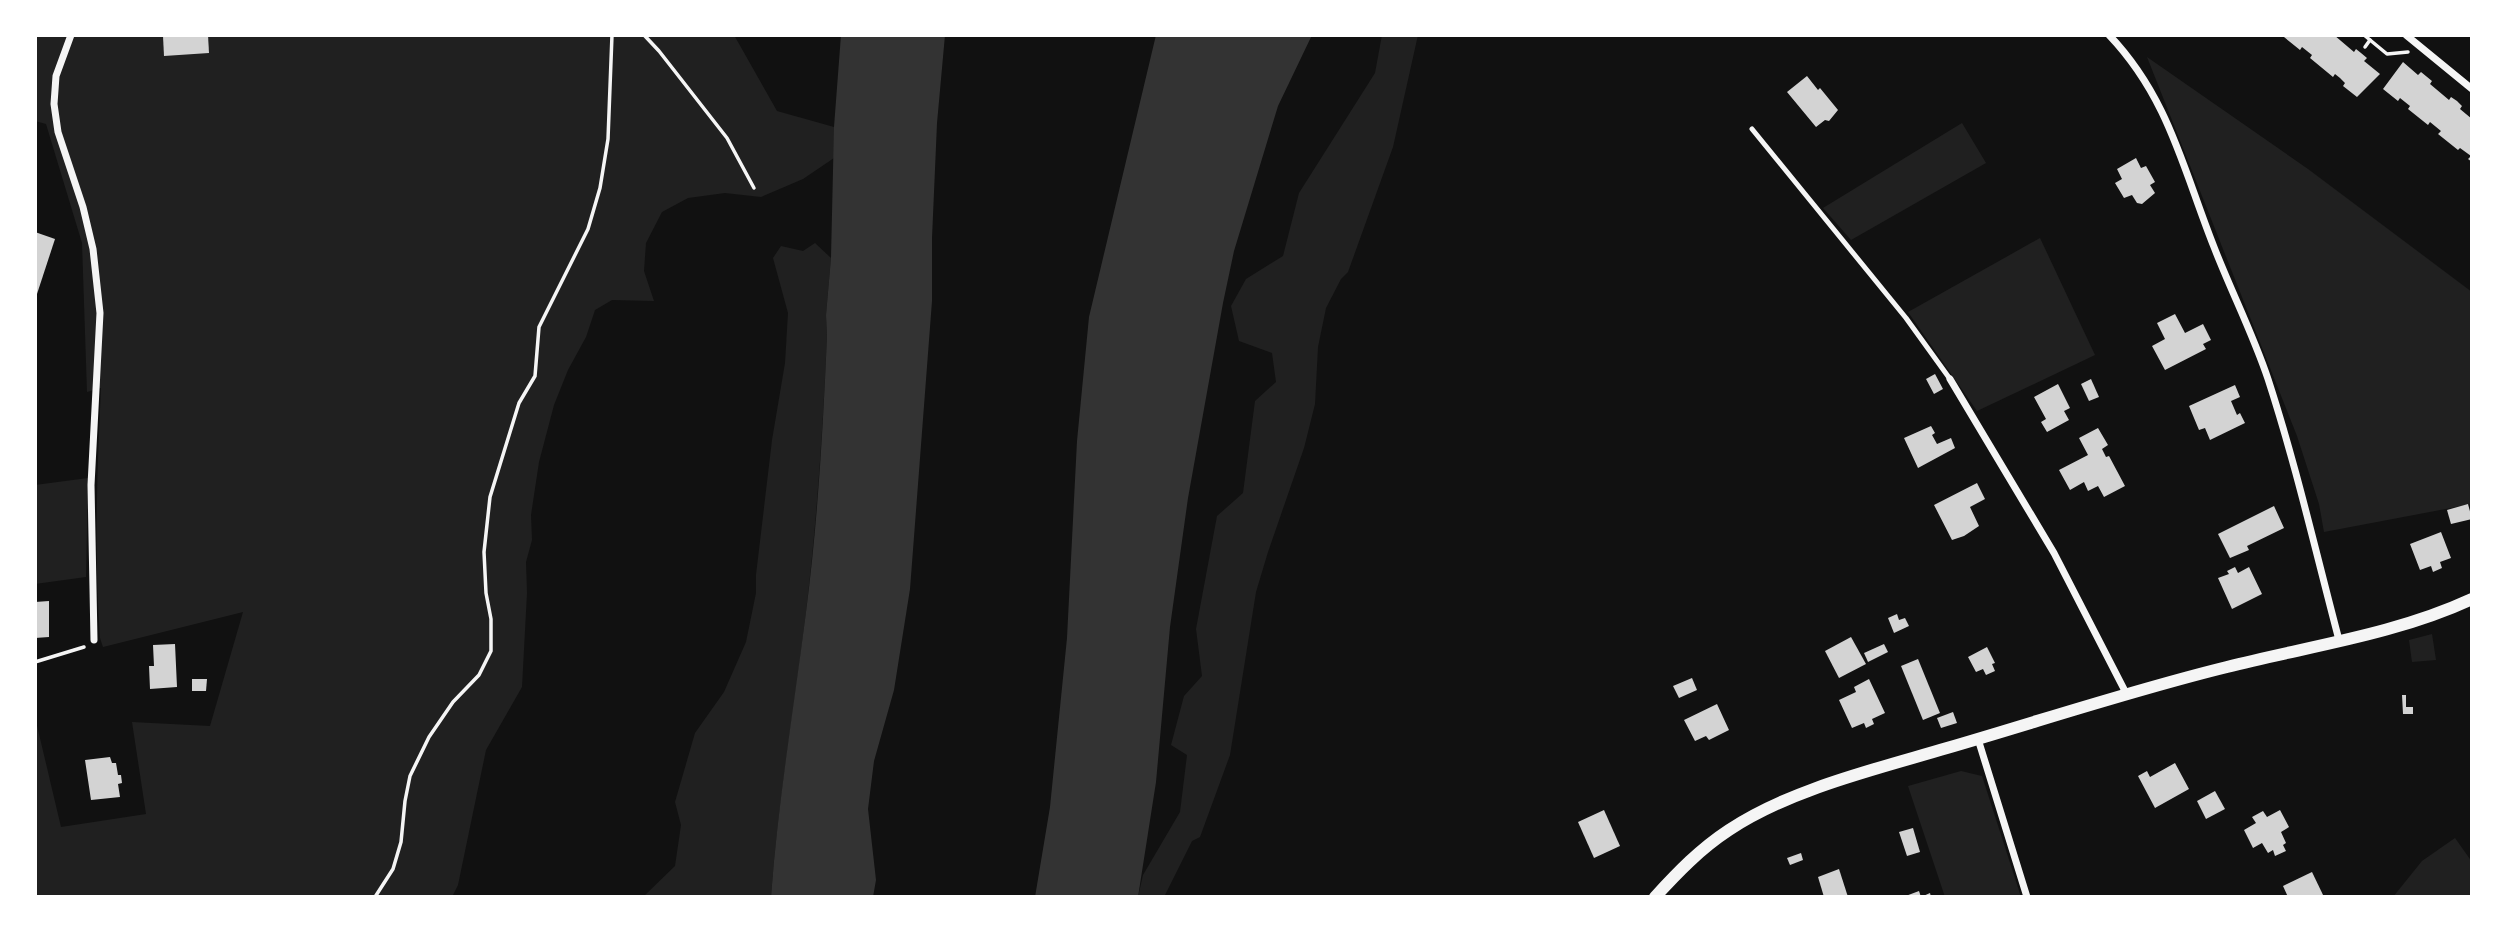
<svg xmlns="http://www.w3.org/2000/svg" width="2507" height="932" font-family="Raleway,sans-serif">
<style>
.green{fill:#202020}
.water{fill:#333}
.building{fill:#d3d3d3}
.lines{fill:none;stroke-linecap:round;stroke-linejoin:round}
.path{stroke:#f5f5f5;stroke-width:3.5}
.service{stroke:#f5f5f5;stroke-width:5}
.minor{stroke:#f5f5f5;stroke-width:7}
.tertiary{stroke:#f5f5f5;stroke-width:12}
</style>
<rect width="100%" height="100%" fill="#111"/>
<g class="green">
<path d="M35,35h699l43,76 57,16v31l-31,21 -42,18 -36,-4 -37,5 -26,14 -16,31 -2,28 10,30 -42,-1 -17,10 -9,27 -18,33 -14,35 -15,57 -8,53 1,25 -6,22 1,31 -5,94 -36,63 -28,135 -6,12h-417v-180l26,110 85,-13 -14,-92 78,4 33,-114 -140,35 -3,-9c-6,-84 -3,-166 1,-250l-14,4 -5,-149 -36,-119 -11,-3z"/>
<path d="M1382,35h36l-25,112 -45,125 -7,7 -15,29 -8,39 -3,57 -11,44 -36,104 -12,40 -26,163 -30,82 -8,4 -28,56h-26l5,-22 37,-63 7,-57 -16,-10 13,-49 18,-20 -6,-47 21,-113 26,-23 12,-92 21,-19 -4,-29 -33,-12 -8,-35 15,-27 37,-23 16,-63 76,-120z"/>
<path d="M2147,57l161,112 164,123v212l-148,28 -5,-28 -22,-68z"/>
<path d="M1962,123l24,40 -135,77 -28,-32z"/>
<path d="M2040,238l55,117 -118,56 -69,-99z"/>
<path d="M815,243l16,15 -5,57 1,21c-4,92 -10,184 -21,276 -11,95 -28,189 -35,285h-128l32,-31 6,-41 -6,-23 20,-69 29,-41 22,-50 10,-49v-18l16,-135 13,-77 3,-50 -15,-55 8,-12 22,5z"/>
<path d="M88,478l-2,99 -51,7v-99z"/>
<path d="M2432,634l4,26 -24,2 -3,-22z"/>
<path d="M1961,771l21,5 39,121h-76l-37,-111z"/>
<path d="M2455,838l17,24v35h-79l29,-36z"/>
</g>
<g class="water">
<path d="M841,35h104l-8,88 -5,115v63l-22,288 -16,101 -20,71 -6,48 8,71 -3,17h-102c7,-96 23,-190 35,-285 12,-92 17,-184 21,-276l-1,-21 5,-57 3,-131z"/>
<path d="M1156,35h156l-34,71 -44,145 -11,52 -35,195 -18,129 -14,155 -18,115h-103l15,-90 17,-169 10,-197 12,-124z"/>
</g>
<g class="building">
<path d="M173,35h35l1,18 -45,3 -1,-20z"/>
<path d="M2286,35h48l20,17 2,-3 5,4 6,5 -3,3 16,13 -23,23 -14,-11 2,-3 -5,-5 -5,-4 -2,3 -23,-19 2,-3 -10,-8 -2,3 -16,-13z"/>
<path d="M2403,62l15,13 3,-3 11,9 -2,3 19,16 2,-3 6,4 5,5 -2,3 12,10v43l-4,-3 3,-3 -11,-8 -2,2 -20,-16 3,-3 -11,-9 -2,3 -20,-16 2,-3 -10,-8 -2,3 -15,-12z"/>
<path d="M1807,76l11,14 2,-2 18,22 -9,11 -4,-1 -9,7 -29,-35z"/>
<path d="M2136,158l5,10 5,-2 9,16 -5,3 5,8 -13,11 -5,-1 -5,-8 -8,3 -9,-15 7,-4 -5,-10z"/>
<path d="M35,232l20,7 -19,58h-1z"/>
<path d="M2175,314l10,19 18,-9 8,16 -8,4 3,5 -41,21 -13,-24 13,-7 -8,-16z"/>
<path d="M1935,374l8,15 -9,5 -8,-15z"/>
<path d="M2091,379l8,18 -10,4 -8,-17z"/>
<path d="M2058,384l12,24 -6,3 5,9 -22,12 -6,-10 5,-3 -12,-22z"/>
<path d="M2235,385l5,12 -9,4 6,14 3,-2 5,10 -35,17 -5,-12 -6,2 -10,-24z"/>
<path d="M1931,426l4,7 -3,2 5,9 14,-6 4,10 -37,20 -14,-30z"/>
<path d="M2098,428l10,17 -6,4 4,8 3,-1 16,30 -21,11 -6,-11 -10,5 -4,-9 -14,8 -11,-20 29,-15 -9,-17z"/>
<path d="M1977,483l8,16 -15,8 9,19 -15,10 -12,4 -18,-35z"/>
<path d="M2468,504l4,15 -21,5 -4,-14z"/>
<path d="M2274,506l10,22 -37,18 2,4 -19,8 -12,-24z"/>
<path d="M2441,532l10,26 -11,4 2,6 -9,4 -2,-6 -11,4 -10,-26z"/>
<path d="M2235,567l3,6 11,-6 13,27 -30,15 -14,-31 11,-4 -2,-3z"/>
<path d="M49,601v36l-14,1v-36z"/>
<path d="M1897,614l2,6 6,-2 4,8 -15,7 -6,-15z"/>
<path d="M1851,637l15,27 -27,14 -14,-27z"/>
<path d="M175,644l2,43 -27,2 -1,-23h5l-1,-21z"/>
<path d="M1884,644l4,8 -20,10 -4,-9z"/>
<path d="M1987,647l8,16 -3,1 3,7 -9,4 -3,-6 -7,3 -8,-15z"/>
<path d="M1918,659l22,54 -17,7 -22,-54z"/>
<path d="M1692,678l5,12 -18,8 -6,-12z"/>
<path d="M192,679h15l-1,12h-14z"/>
<path d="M1869,679l16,34 -13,6 2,5 -8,4 -2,-5 -12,5 -13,-28 17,-8 -2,-5z"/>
<path d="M2402,695h4v12h7v7h-10z"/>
<path d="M1717,704l12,26 -20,10 -3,-4 -11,5 -11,-21z"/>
<path d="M1953,712l4,11 -16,5 -4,-10z"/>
<path d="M110,757l2,6h4l2,12h3l1,8 -4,1 2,13 -29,3 -6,-40z"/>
<path d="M2175,763l14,26 -34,19 -17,-32 9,-5 3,6z"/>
<path d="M2215,791l10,18 -19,10 -9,-18z"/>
<path d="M1604,810l16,36 -26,12 -16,-36z"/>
<path d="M2280,810l9,17 -8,5 5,11 -3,2 3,6 -11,5 -2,-6 -5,3 -6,-10 -9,5 -9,-18 12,-7 -4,-6 11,-6 4,6z"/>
<path d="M1913,828l7,24 -13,4 -8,-24z"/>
<path d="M1801,853l2,7 -13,5 -3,-7z"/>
<path d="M1839,869l9,28h-24l-6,-20z"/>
<path d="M2312,872l12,25h-36l-5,-11z"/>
<path d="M1919,891l2,6 9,-4 1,4h-28z"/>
</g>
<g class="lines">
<g class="path">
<path d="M644,35l15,16 68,87 27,50"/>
<path d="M2364,35l23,19 21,-2"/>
<path d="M2365,47l5,-7"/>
<path d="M35,662l49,-15"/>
<path d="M375,897l18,-28 8,-27 4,-41 5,-25 19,-39 24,-35 26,-27 12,-24v-32l-5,-26 -2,-41 6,-55 29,-94 16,-27 4,-49 49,-98 12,-41 8,-49 4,-104"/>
</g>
<path class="service" d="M1752,129l154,189 44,61"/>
<g class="minor">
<path d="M71,35l-15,41 -2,28 4,28 25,75 10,42 7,64 -9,172 3,155"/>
<path d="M2109,35c60,63 74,134 105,212 17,44 39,87 54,132 28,86 48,174 71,261"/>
<path d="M2406,35l66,54"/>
<path d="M1950,379l104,174 72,140"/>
<path d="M1978,739l49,158"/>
</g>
<path class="tertiary" d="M1655,897c23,-25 45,-48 74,-67 62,-41 147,-61 218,-82 93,-27 186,-58 280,-81 82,-21 167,-32 245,-68"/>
</g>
<rect width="2507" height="932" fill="none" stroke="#ffffff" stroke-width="74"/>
</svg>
